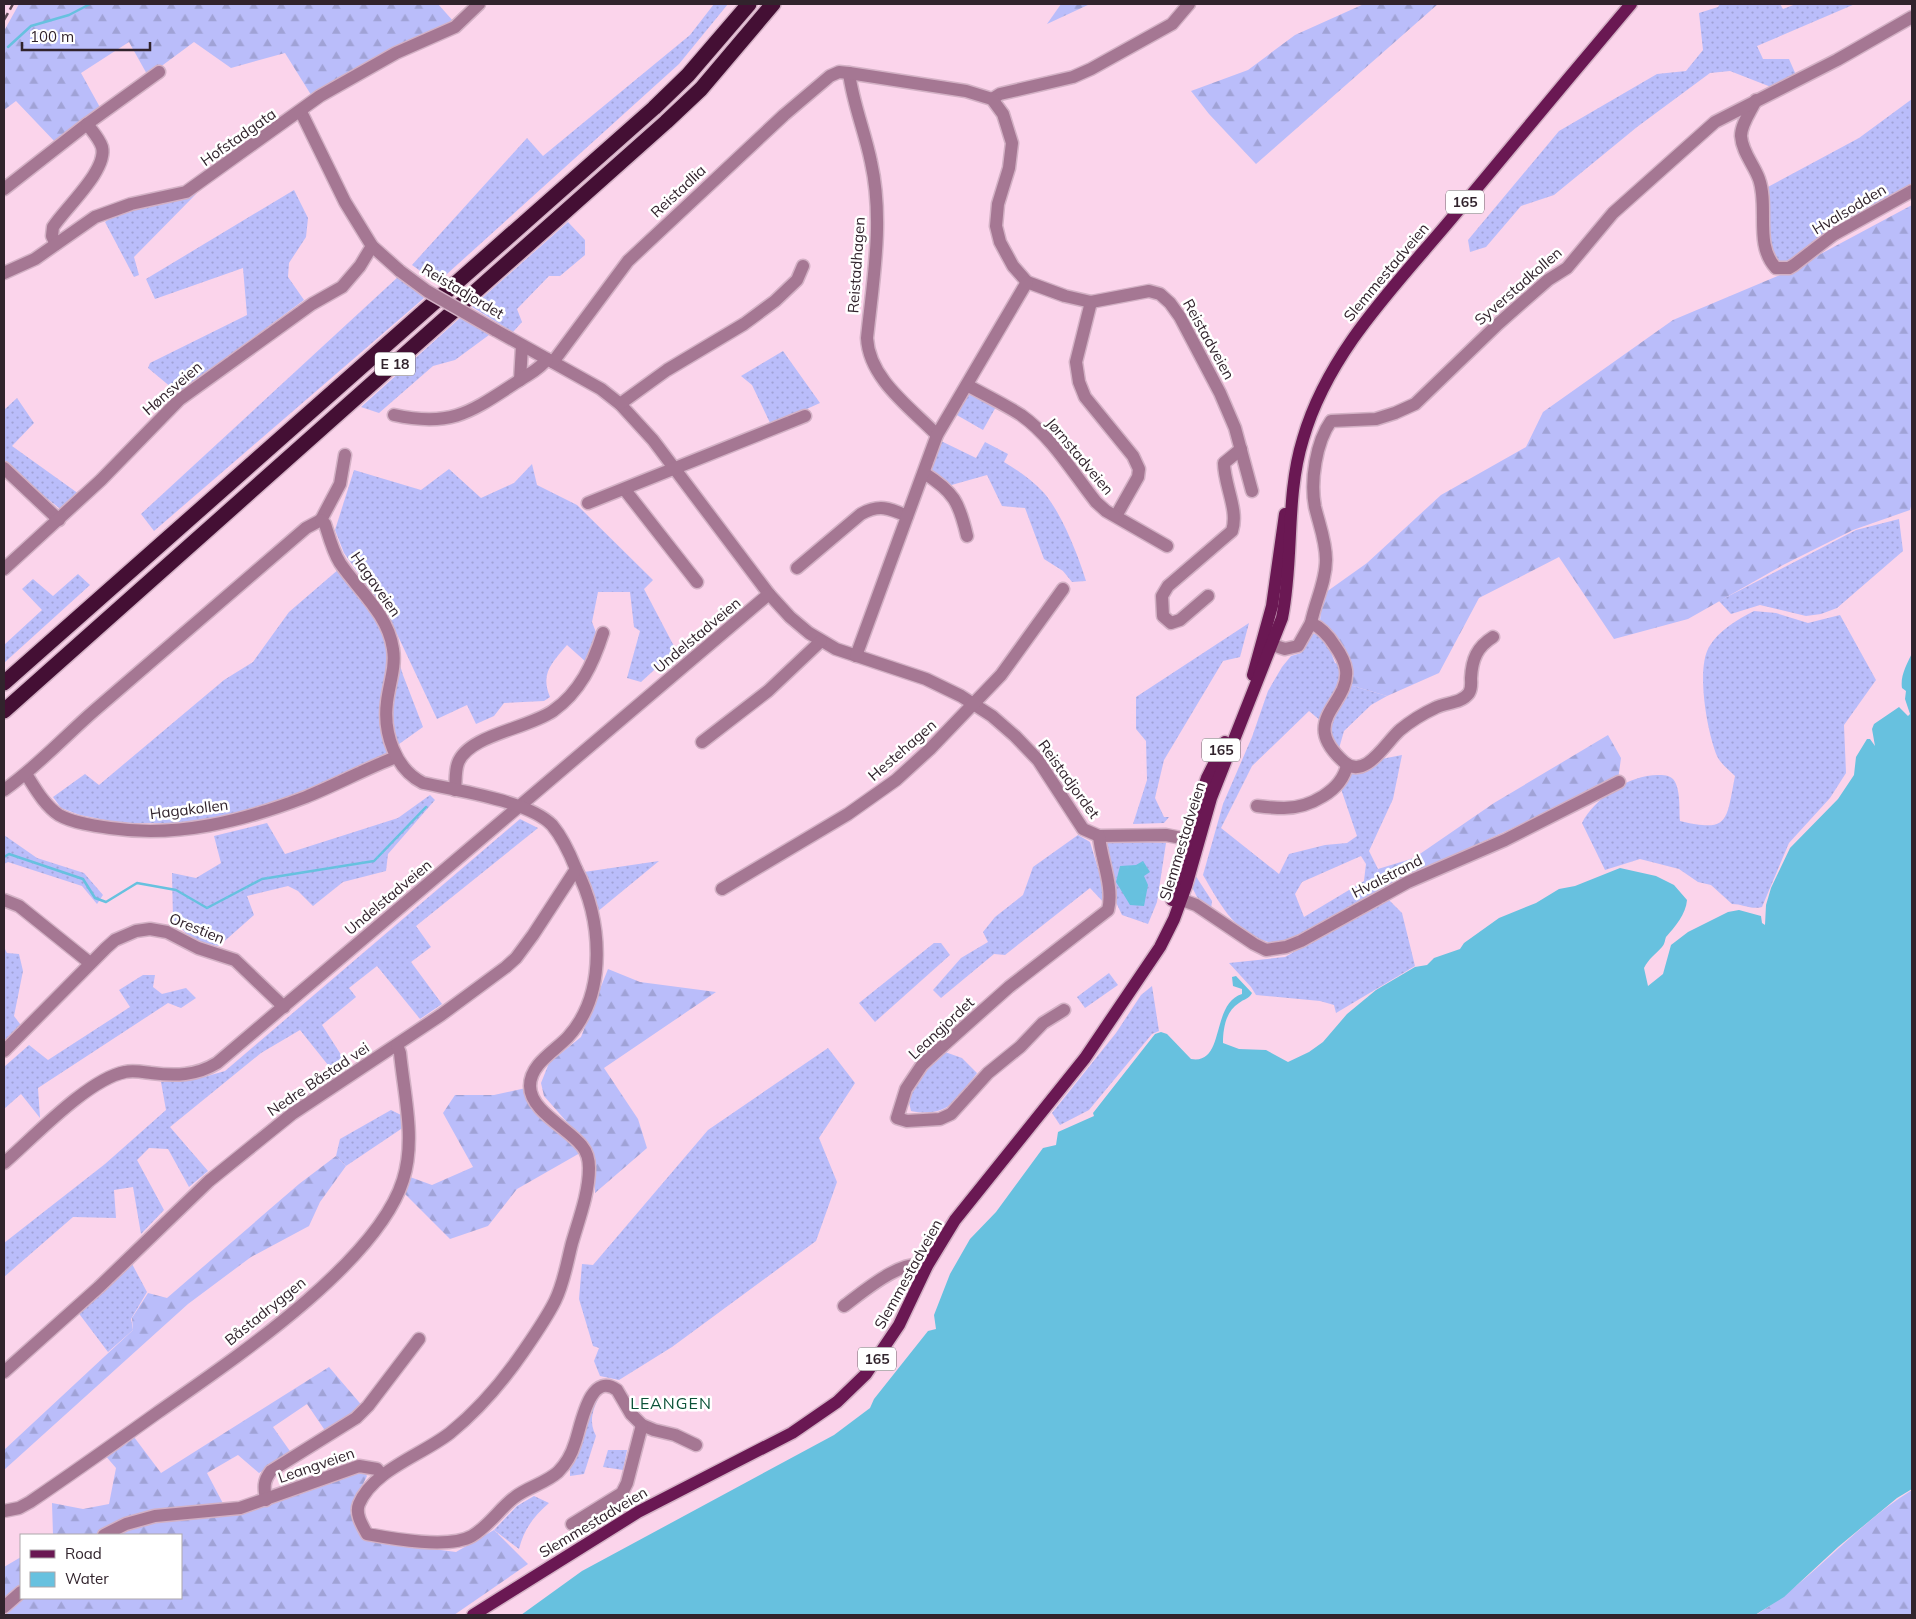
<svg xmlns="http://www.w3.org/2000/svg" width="1916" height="1619" font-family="Mulish,sans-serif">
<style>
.grass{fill:url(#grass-dots);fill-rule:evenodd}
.forest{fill:url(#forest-firs)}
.water{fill:#67c1df}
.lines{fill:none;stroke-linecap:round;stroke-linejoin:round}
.stream{stroke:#67c1df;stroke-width:2.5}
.minor-casing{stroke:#d3b1c5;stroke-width:15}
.major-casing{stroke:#d3b1c5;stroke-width:15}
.highway-casing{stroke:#d3b1c5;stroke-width:18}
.minor{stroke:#a57793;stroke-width:12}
.major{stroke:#6a1853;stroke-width:12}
.highway{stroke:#440f34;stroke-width:15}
.rail{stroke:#5d4a56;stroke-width:2.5;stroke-dasharray:8 4;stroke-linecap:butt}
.minor-bridge-casing{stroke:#d3b1c5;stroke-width:15;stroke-linecap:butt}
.minor-bridge{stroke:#a57793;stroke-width:12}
.labels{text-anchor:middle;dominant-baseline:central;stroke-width:5;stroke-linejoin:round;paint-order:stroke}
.shield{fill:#fff;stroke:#6f656b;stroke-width:1}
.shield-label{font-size:14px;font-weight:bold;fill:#31232c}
.street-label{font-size:15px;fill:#31232c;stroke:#fff}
.neighbourhood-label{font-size:16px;letter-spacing:1px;fill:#0b5137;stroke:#fff}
</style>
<defs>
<pattern id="grass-dots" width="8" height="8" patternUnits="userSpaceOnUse" patternTransform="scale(1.25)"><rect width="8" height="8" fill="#babdfa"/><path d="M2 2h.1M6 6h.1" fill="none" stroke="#a0a2d6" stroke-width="1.8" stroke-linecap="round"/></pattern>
<pattern id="forest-firs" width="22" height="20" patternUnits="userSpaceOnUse" patternTransform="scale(1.25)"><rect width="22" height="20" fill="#babdfa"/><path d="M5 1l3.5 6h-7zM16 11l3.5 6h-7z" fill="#a0a2d6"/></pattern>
</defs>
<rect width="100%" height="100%" fill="#fbd4eb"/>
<g class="grass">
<path d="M714,4h14l-49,60 -242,219 -25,-18 115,-127 16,18 147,-121z"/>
<path d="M1720,4h60l3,5 13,-5h59l-98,42 6,13h26l7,16 -25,12 -41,-16 -20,2 -73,54 -83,68 -33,11 -35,41 -16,5 -2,-12 91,-109 98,-57 29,-3 17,-21 -4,-37 19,-6z"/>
<path d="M1912,99v90l-130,79 -11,-7 -5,-73 93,-50z"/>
<path d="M294,190l14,28 -2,19 -17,26 -1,14 16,23 -126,93 -30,-25 2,-5 97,-48 -4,-47 -88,31 -9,-20z"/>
<path d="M197,193l-63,64 5,18 -5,2 -29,-55 13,-9z"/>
<path d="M568,222l17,18v15l-25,21h-11l-32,33 5,13 -9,10 -41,-25z"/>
<path d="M399,276l25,22 -270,233 -13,-17z"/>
<path d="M461,317l28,18 -34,25 -22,6 -54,47 -18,-6z"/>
<path d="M783,351l37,52 -49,22 -19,-40 -11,-9z"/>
<path d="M969,390l28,15 -14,25 -28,-16z"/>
<path d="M17,398l17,25 -22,23 67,48 -16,17 -59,-46v-55z"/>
<path d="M941,441l35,17 9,-16 23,12 -4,8c15,9 28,18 40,31 17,19 35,64 42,88l-14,1 -9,-11 -19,-12 -19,-51 -23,-2 -15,-31 -39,11 -16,-16 2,-13z"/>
<path d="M532,464l5,21 40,20 76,75 -9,9 32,61 -35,32 -14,-4 13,-47 -6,-4 -4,-35h-32l-6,30 5,13 -11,27 -19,-17c-15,18 -27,28 -17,52l-6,4 -40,2 -10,13 -18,8 -9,-19 -30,14 -40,-85 -16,-29 -37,-52 -9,-23 19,-60 67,20 28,-21 32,29 33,-15z"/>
<path d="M1899,519l4,32 -66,57 -16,6 -15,2 -46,-11 -29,9 -12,-13 137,-71z"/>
<path d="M339,569l53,70 11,36 20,52 -38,27 -73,37 -50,17 -63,15h-79l-40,-8 -19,-7 -8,-11 32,-23 14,11 125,-105 29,-18 36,-50z"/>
<path d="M78,574l12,11 -86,78v-18l38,-35 -20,-21 11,-10 20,17z"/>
<path d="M1754,611l22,2 32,10 32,-8 36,65 -32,45 2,48 -16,25 -41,45 -27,64c-11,3 -19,-3 -30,-3l-21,-19 -13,-3 -19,-13 -39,-10 -35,11 -23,-47c13,-25 47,-48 76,-48 5,0 11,0 15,4 8,9 6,31 7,42 50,12 46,0 55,-45 -6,-6 -15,-13 -18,-20 -10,-24 -21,-87 -8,-109 9,-16 29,-28 45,-36z"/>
<path d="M1249,623l-9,34 -17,4 -59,99 -9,38 9,19h5l-5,6 -31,1 14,-44 -1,-39 -10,-12v-32z"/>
<path d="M1313,634h7l9,13 6,16 13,4 -2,17 41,12 -16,9 -27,26 -6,21 18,12 46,-9 -9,44 -24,52 9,18 -9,30c-22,13 -65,42 -89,45 -5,1 -11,-2 -15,-3 -32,-10 -46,-39 -62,-66l20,-71 29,-67 16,-46 14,-24 9,-11 10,-3zM1309,711l13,11 27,55 -9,9 17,50 -10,7 -22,2 -36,9 -10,20 -58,-46 31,-62zM1361,856l5,8 -2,17 -60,36 -9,-23 7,-12z"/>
<path d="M430,795l5,5 -47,54 -2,17 -43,11 -30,24 -15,-15 -10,-5 -41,10 7,19 -35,31 -26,-5 -20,-22 -1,-46 24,5 25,-15 -7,-27 53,-13 18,31 113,-36z"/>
<path d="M520,819l18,9 -122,98 15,21 -20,15 31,42 -22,15 -43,-53 -28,22 7,9 -34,28 23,36 -13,9 -32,-40 -39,23 -91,74 38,44 -19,16 -21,-38 -19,-1 -12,12 27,50 -23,24 -8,-47 -19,3 2,28 -43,-1 -69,60v-34l101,-79 61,-54 -5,-28 43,-5 21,-6z"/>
<path d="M4,835l33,23 47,15 19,22 -6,9 -15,-18 -74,-24 -4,2z"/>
<path d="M1078,835l12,7 16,53v10l-16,-17 -85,67 -11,-1 -53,44 -8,-8 28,-32 27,-16 -5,-10 12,-15 28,-22 10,-28z"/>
<path d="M1105,840l61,3 -9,59 -9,22 -26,-9 -9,-19z"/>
<path d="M659,861l-62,51 -13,-40z"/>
<path d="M1195,875l17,26 -1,8 -14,-12 -6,-12z"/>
<path d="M1388,899l14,14 13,53 -79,47 -2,-8 -14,-4 -64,-6 -5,-8 -22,-24 56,-6z"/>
<path d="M934,943h7l9,12 -75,67 -16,-19z"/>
<path d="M4,947l3,6 12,1 4,17 -9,45 9,12 -19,20z"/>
<path d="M1109,973l9,12 -33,23 -8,-11z"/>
<path d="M143,975h12l-2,12 9,7 24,-6 10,10 -15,10 -13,-5 -130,85 2,30 -19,-24 -17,15v-42l25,-22 19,15 82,-53 -11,-17z"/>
<path d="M1152,986l7,45 -7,3 -63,76 -29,15 -8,-12 64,-80 25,-38z"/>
<path d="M828,1048l27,35 -36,55 18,44 -21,59 -144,106 -53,33 -19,-4 -6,-15 5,-13 -6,-2 -14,-47 3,-35 11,1 115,-135z"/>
<path d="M945,1052l17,6 15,15c-20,27 -29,45 -66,38l-4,-17 8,-14z"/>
<path d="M391,1110l12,6 4,9 -61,41 -10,-10 4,-17z"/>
<path d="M131,1262l16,30 -16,27 2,11 -25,22 -31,-41z"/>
<path d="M596,1396l2,3c-6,13 -9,23 -2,37l-12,38 -14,2v-13z"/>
<path d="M608,1450h19l-4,20 -20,-3z"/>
<path d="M534,1496l15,7c-15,13 -25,26 -30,46l-25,-19 23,-24z"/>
</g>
<g class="forest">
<path d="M19,4h419l16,18 -141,76 -28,-45 -54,15 -37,-26 -46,34 -19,-34 -48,31 21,38 -45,33 -41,-43 -12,9v-79z"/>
<path d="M1061,4h29l-43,20z"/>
<path d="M1364,4h74l-182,160 -47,-50 -18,-23 57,-21 47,-35z"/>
<path d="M1912,205v298l-2,7 -57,20 -70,35 -95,54 -74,20 -55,-82 -80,41 -40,75 -52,23 -41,-12 2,-17 -28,-45 2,-27 45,-32 74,-68 85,-48 17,-35 130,-92 114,-48z"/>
<path d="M1608,735l13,23 -3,22 -217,99 -32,20 9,-30 36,-11 80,-55z"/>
<path d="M608,969l32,13 76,10 -112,76 34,51 9,29 -52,45v-24l-7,-23 -44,-50 -3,-13 8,-20 32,-26z"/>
<path d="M526,1088l46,50 8,15 -63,36 -29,37 -38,13 -47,-47 7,-15 22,8 41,-18 -30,-54 12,-18h39z"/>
<path d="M336,1156l10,10 -26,36 -11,24 -58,31 -63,47 -184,166v-20l129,-120 -1,-12 16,-25 19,5 132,-114z"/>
<path d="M329,1367l35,41 -38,24 -19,-28 -34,23 19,27 -33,19 -21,-18 -31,18 20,38 28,-1 107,-42 5,8 -13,26v22l18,17 84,11 38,-22 34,34 -74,51h-450v-48l17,-10v41h160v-63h-128l-1,-32 31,6 26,-5 7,-36 -12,-14 27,-21 30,40z"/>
<path d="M1912,1490v125h-156c57,-35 99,-90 156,-125z"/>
</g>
<g class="water">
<path d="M1912,653v836l-15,9 -59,49 -54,50 -29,18h-1234l61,-44 252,-136 36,-27 4,-9 54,-68 8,-2 -2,-14 16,-41 20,-35 26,-27 47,-64 13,-3 2,-13 36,-16 -1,-3 62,-79 6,-2 6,2 24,25c35,6 19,-55 51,-65v-5l-9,-3 -1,-9 4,-1 16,17c-3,6 -8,6 -13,10 -13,8 -16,25 -16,40l16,6 27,1 22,12 21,-10 14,-10 24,-28 29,-24 39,-23 12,-2 7,-7 26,-9 4,-6 35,-25 37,-15 23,-14 16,-3 45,-18 36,8 18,9 13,15c-1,14 -12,27 -21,37 -1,2 -1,7 -4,10 -7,8 -13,11 -18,21l4,18 15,-12 8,-29 17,-13 40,-20 11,-2 22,6 1,7 3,2 1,-20 5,-17 19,-40 48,-49 16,-24 2,-18 11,-18h3l5,7 -3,-17 2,-5 25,-17 9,9 2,-2 -5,-15 1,-8 -4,-3c-2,-12 5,-24 10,-35z"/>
<path d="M1143,861l7,11 -6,4 4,9 -4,21 -14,-1 -14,-23 4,-16 16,-1z"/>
</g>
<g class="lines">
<g class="stream">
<path d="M8,47l23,-21 38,-11 21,-11"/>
<path d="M4,857l5,-3 74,25 12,19 11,4 31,-19 39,7 31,18 55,-29 112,-18 52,-54"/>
</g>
<defs>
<g id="minor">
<path d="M849,73c4,31 16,59 22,89 13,58 2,118 -4,176 2,41 44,70 70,97"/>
<path d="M992,99l8,-5 73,-17 18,-8 81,-45 17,-20"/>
<path d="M1756,100c-5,11 -15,24 -15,36 1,16 13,29 18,43 10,28 -5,66 17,89h13l5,-3 39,-30 79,-44"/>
<path d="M301,112l44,90 27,44 28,25"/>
<path d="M4,189l83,-65 72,-52"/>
<path d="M56,244l-4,-8 1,-9c12,-19 55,-57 49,-80 -3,-9 -10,-16 -15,-23"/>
<path d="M4,273l31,-14 60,-42 36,-13 55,-12 134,-96 76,-43 59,-26 24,-23"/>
<path d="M1091,302l-15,60 3,20 6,15 48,59 6,13 -1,8 -22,39"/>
<path d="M495,330l106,59 19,15 33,36 116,154 21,23 19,16 27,16 90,30 35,17 31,20 23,20 23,24 45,69 16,7 67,-1 31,6"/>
<path d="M553,362l75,-101 156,-146 46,-39 9,-4 10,1 117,18 26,8 11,15 9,29 -3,25 -11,36 -2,22 4,16 13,24 14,16 38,14 26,6 58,-11 11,3 10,9 10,14 40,76 15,35 17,63"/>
<path d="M520,380l2,-34"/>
<path d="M967,385c18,10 37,19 54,30 31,22 52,58 75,87l10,9 61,35"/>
<path d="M620,404l47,-34 77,-46 31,-23 22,-21 6,-14"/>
<path d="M394,415c59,13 78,-4 126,-35 10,-7 19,-10 27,-21"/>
<path d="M4,468l55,52"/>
<path d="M924,473c30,19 35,29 43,63"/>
<path d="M625,490l72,92"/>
<path d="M588,503l217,-87"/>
<path d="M321,520l19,-36 5,-29"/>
<path d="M797,568l64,-54c18,-10 28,-6 46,2"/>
<path d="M4,569l97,-89 78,-80 133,-96 30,-17 18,-21 12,-20"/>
<path d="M1208,596l-28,24 -9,3 -8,-7 -1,-20 6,-10 64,-55c7,-21 -8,-46 -8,-68l17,-14"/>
<path d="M1311,623c4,-21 15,-41 15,-63 0,-19 -7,-36 -11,-53 -5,-26 1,-65 16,-86l45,-2 19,-6 20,-9 83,-80 50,-44 19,-12 46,-55 102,-91 122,-62 75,-43"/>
<path d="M1263,642l22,7 13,-3 13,-23c11,5 18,13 24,23 5,7 10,16 11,24 4,35 -49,50 -2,92 21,19 42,-20 56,-32 11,-9 22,-16 35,-22 11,-6 26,-4 34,-15 3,-5 2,-10 2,-15 1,-19 6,-31 22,-41"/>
<path d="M856,656l81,-221 90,-153"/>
<path d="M702,742l66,-51 53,-50"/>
<path d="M26,774c9,14 18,31 33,41 14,8 36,11 51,13 68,10 133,-7 196,-31 30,-12 59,-28 90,-40"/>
<path d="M4,790c33,-23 61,-54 91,-80 71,-61 141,-122 211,-182l15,-8"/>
<path d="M455,790c1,-9 0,-19 3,-27 10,-28 69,-34 95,-52 27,-19 40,-47 50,-78"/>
<path d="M1257,806c8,1 18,2 27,2 25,0 58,-17 63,-43"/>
<path d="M576,869c26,49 32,124 -8,168 -13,14 -38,27 -38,49 0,25 38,42 52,60 5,6 7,15 7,22 0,25 -10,51 -17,75 -5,19 -8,40 -17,58 -9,18 -21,35 -32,51 -20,29 -46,59 -73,81 -28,22 -77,37 -91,71 -4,10 3,21 8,30 27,5 82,15 105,2 17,-10 28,-28 43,-39 13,-10 31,-14 43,-25 8,-8 14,-19 17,-29 6,-16 14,-73 42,-53l14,24 11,11 12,5 21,5 21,10"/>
<path d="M722,889l126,-75 48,-34 34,-31 71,-74 62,-86"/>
<path d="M1174,897l22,8 58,39 12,6 20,-3 15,-6 107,-59 97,-42 114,-58"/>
<path d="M4,900l15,6 71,57"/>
<path d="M1064,1010l-21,13 -23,24 -32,26 -37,41 -11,5 -33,2 -10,-3 9,-29 16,-24 14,-13 73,-65 99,-77c6,-23 -7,-51 -9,-74"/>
<path d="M4,1051l102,-103 9,-8 21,-9 14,-2 17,3 31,16 37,12 49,47"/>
<path d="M4,1163c29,-25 84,-84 121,-91 8,-2 18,0 26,1 24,3 45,3 66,-10l552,-469"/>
<path d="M844,1306c19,-14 59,-49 83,-40"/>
<path d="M4,1372l95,-85 110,-106 47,-38 36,-29 149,-99 65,-48 10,-9 17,-23 43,-66c-6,-15 -13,-31 -24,-44 -23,-24 -96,-35 -129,-42 -28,-14 -40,-50 -36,-81 2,-18 9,-35 6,-53 -5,-35 -34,-58 -53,-86 -7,-11 -11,-26 -15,-39l-4,-4"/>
<path d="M266,1500c-2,-12 -3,-19 5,-29l85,-53 12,-12 51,-67"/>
<path d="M4,1511l15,-3 11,-6c43,-29 85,-59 127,-89 71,-50 220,-149 246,-233 13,-40 1,-86 -3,-127l-3,-8"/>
<path d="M572,1524l50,-31 5,-10 15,-58"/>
<path d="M104,1535l22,-11 29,-8 85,-8 119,-42 18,3 5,6"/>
<path d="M4,1607l17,-15"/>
</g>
<g id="major">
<path d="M1253,675l19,-69 13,-92"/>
<path d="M1172,900l23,-87 12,-35 18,-36"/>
<path d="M473,1615l165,-103 154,-79 45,-31 29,-28 33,-49 28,-59 28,-46 130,-162 75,-111 14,-28 12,-33 25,-88 71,-180c12,-59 3,-121 21,-179 25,-87 92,-153 149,-221 59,-71 119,-143 179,-214"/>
</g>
<g id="highway">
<path d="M4,683l650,-575 34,-33 61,-71"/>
<path d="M4,711l662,-589 35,-33 72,-85"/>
</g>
</defs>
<use href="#minor" class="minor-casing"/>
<use href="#major" class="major-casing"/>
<use href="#highway" class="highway-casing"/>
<use href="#minor" class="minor"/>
<use href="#major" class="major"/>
<use href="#highway" class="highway"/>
<path class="rail" d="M4,20l9,-16"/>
<defs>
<path id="minor-bridge" d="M400,271l27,20 68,39"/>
</defs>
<use href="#minor-bridge" class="minor-bridge-casing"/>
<use href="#minor-bridge" class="minor-bridge"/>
</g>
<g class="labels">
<g class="shield">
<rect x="1446" y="190.5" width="38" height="23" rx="4"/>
<rect x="375" y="352.5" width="40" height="23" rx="4"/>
<rect x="1202" y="738.5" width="38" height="23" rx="4"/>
<rect x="858" y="1347.5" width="38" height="23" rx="4"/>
</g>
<g class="shield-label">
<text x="1465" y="202">165</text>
<text x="395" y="364">E 18</text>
<text x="1221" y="750">165</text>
<text x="877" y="1359">165</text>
</g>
<g class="street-label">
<text transform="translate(238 137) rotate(-35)">Hofstadgata</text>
<text transform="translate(678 191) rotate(-43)">Reistadlia</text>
<text transform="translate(1849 209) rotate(-31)">Hvalsodden</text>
<text transform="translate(856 265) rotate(-86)">Reistadhagen</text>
<text transform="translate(1386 272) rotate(-50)">Slemmestadveien</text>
<text transform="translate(1518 286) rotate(-41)">Syverstadkollen</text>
<text transform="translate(463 291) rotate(31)">Reistadjordet</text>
<text transform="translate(1209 339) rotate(61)">Reistadveien</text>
<text transform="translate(172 388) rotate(-41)">Hønsveien</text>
<text transform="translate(1080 456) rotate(50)">Jørnstadveien</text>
<text transform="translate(376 584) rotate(55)">Hagaveien</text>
<text transform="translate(697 635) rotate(-40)">Undelstadveien</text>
<text transform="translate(902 750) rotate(-41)">Hestehagen</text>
<text transform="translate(1069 779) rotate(54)">Reistadjordet</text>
<text transform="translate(189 809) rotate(-7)">Hagakollen</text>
<text transform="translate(1182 841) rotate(-73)">Slemmestadveien</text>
<text transform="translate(1387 876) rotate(-27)">Hvalstrand</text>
<text transform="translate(388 897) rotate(-40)">Undelstadveien</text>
<text transform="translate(197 928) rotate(22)">Orestien</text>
<text transform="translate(941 1028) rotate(-43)">Leangjordet</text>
<text transform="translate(318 1079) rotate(-34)">Nedre Båstad vei</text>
<text transform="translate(908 1274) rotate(-61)">Slemmestadveien</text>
<text transform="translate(265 1311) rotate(-39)">Båstadryggen</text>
<text transform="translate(316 1465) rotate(-19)">Leangveien</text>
<text transform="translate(593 1522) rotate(-31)">Slemmestadveien</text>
</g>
<g class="neighbourhood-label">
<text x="671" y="1403">LEANGEN</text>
</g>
</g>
<rect width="1916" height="1619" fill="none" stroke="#31232c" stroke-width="10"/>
<rect x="20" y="1534" width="162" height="65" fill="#ffffff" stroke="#ada7ab"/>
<rect x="30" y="1550" width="25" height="8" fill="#6a1853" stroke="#ada7ab"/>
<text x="65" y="1559" font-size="15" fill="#31232c">Road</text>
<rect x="30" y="1572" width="25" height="15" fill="#67c1df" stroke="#ada7ab"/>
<text x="65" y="1584" font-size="15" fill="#31232c">Water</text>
<path d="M22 42v8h128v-8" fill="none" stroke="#31232c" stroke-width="2.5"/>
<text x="30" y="42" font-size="15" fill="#31232c" stroke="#ffffff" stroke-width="4" paint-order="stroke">100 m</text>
</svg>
